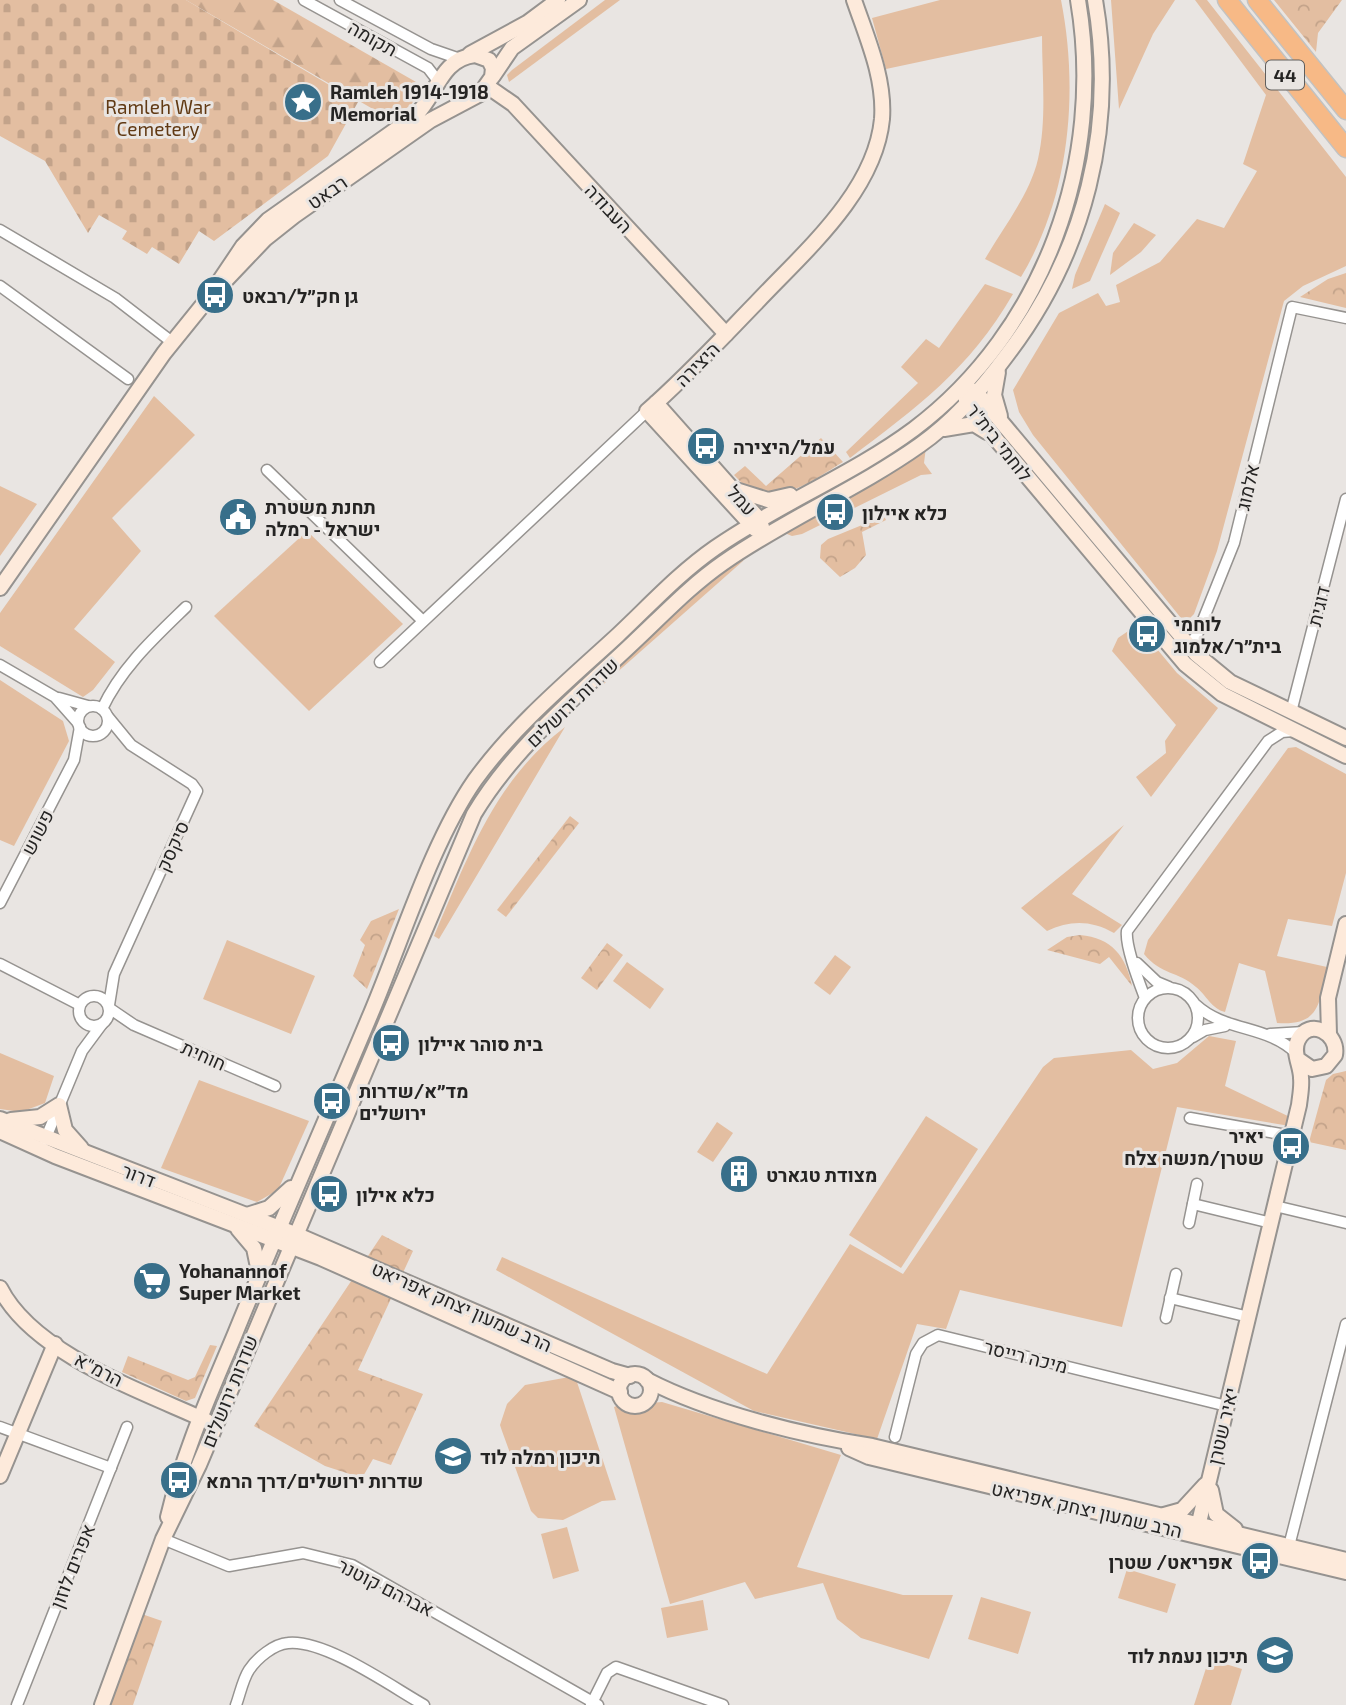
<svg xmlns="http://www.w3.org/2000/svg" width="1346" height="1705" font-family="'Exo 2',Heebo,sans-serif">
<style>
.grass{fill:#e3bea1}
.forest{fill:url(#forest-firs)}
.cemetery{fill:url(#cemetery-stones)}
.park{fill:url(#park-crowns)}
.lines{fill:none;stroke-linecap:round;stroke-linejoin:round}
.street-casing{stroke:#969390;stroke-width:13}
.secondary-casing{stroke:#969390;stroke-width:18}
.highway-casing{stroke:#c2c2c1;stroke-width:21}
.street{stroke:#fff;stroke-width:10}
.secondary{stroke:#fdeadb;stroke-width:14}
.highway{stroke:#f7b986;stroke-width:18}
.labels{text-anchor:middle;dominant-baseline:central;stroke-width:6;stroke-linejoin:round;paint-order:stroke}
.shield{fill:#e9e5e2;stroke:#605e5c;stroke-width:2}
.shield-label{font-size:18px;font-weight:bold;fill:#252423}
.street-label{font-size:19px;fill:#252423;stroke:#e9e5e2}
.poi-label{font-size:19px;font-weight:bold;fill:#252423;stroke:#e9e5e2;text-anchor:start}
.park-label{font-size:19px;fill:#613a14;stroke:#e9e5e2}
</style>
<defs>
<pattern id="forest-firs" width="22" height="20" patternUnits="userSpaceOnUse" patternTransform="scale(1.75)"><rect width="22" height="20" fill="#e3bea1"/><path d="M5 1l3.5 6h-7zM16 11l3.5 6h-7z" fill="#c3a38a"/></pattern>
<pattern id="cemetery-stones" width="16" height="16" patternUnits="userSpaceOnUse" patternTransform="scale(1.75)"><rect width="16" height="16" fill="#e3bea1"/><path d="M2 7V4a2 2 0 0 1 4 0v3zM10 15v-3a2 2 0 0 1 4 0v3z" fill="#c3a38a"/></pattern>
<pattern id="park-crowns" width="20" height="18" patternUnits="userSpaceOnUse" patternTransform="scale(1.75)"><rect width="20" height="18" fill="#e3bea1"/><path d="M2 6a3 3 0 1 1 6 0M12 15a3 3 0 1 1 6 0" fill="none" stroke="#c3a38a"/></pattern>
</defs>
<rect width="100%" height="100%" fill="#e9e5e2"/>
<g class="grass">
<path d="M605,0h15l-111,82 -2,-7 5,-5z"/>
<path d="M940,0h121c18,91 9,196 -40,277l-36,-18c18,-31 45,-65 53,-100 9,-40 4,-83 4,-123l-156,33 -14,-51z"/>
<path d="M1111,0h64l-22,34 -34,75z"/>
<path d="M1195,0h12l139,177v89l-43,20 -19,15 -67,250 -23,63 -9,9 -152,-188 -14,-23 -6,-22 46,-77 39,-20 8,13 14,-4 -4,-17 44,-23 37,-43 27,9 33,-57 -14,-7 23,-69z"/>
<path d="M1105,204l15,9 -30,68 -18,8 3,-14z"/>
<path d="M1134,223l22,12 -15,17 -31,23 3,-22z"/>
<path d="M985,284l28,10c-44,76 -96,113 -163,164l-4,-6 72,-69 -17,-16 25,-28 13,9z"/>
<path d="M154,396l41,39 -83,83 29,33 -67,78 41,33 -22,28 -10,7 -83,-51v-33z"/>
<path d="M926,447l-2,16 8,11 -11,1 -119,59 -10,2 -10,-4z"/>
<path d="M0,486l37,18 -37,52z"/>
<path d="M307,531l96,93 -94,87 -95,-95z"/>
<path d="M747,552l-4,9 -146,129 83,-86z"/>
<path d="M1137,625l40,48 41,35 -67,89 -15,-20 30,-24 -1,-12 11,-16 -64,-74 6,-13z"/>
<path d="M0,680l63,41 6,20 -55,105 -14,-6z"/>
<path d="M565,727l-126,212 -5,-3c34,-79 60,-155 131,-209z"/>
<path d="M1296,747l50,27v99l-14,53 -44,-7 -11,37 50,11c-8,36 -6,59 -50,56l-12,-52 -26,-8 -14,49c-13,-3 -19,-17 -29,-25 -18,-16 -35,-12 -52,-33l4,-14 140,-192z"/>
<path d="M1124,825l-52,69 50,31 -8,8c-23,-13 -44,-13 -67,-2l-26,-23z"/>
<path d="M227,940l88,36 -24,58 -88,-35z"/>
<path d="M835,955l16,12 -21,28 -16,-12z"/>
<path d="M627,962l37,27 -14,20 -37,-28z"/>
<path d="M1209,1036l27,5 -11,45 67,32 -2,8 -113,-19 -55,220 -162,-37 -14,39 -29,-5 -40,115 -123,-28 -258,-141 6,-13 265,117 83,-130 53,30 140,-207 11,-9 77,-8 22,19 24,-6z"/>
<path d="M0,1053l54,23 -9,27 -24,9 -21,-3z"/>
<path d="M199,1080l110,41 -31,69 -21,12 -96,-34z"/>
<path d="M926,1116l52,33 -77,119 -52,-33z"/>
<path d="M717,1122l16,11 -20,29 -16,-10z"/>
<path d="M575,1376l41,124 -14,1 -39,19 -25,-2 -7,-7 -29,-80 -2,-6 7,-21 18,-19z"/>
<path d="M662,1402l179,53 -44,112 106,28h50l-24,64 -68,-21 -24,-19 -14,-36 -68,16 -10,-17 -75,22 -56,-197 7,-3 15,6 14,-7z"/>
<path d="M567,1527l12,44 -26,8 -12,-45z"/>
<path d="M1127,1569l49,15 -9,29 -49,-15z"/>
<path d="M981,1597l50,15 -13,42 -50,-15z"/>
<path d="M703,1600l5,30 -41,8 -6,-30z"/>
<path d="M1209,1659l33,10 -11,36h-37z"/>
</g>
<path class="forest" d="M186,0h87l150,86 -12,19 -21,14z"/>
<path class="cemetery" d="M0,0h186l172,102 -30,54 -114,85 -15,-10 -20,33 -27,-17 -5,7 -25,-15 5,-8 -28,-16 -11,18 -43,-72 -45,-25z"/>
<g class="park">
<path d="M1274,0h68l-24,33 -2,19z"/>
<path d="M1346,273v35l-46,-11 28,-18z"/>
<path d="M821,438l22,24c-25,15 -61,43 -92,28 -6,-3 -12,-10 -17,-15l11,-9 21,20z"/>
<path d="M884,516l2,4 -24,12 4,23 -11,13 -15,9 -20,-19 1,-13 7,-6z"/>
<path d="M570,816l9,7 -73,94 -9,-7z"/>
<path d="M399,909l-32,80 -14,-13 12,-31 -5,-5 11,-19z"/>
<path d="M1080,935c32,3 46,21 52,51l-23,-29 -9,7 -53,-14 20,-13z"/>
<path d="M607,943l16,12 -26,35 -16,-12z"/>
<path d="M1346,1071v79l-37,-8 17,-62 7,-6z"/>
<path d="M382,1235l31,16 -55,119 65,24 -32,71 -18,-6 -11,19 -37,-12 -71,-40z"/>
<path d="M210,1345l7,1 -22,52 -9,3 -64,-29 6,-16 60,24 7,-3z"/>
<path d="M136,1612l26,9 -29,84h-29z"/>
</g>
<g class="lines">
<defs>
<g id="street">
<path d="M304,0l124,68 10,13"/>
<path d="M340,0l91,49 29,10"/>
<path d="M0,230l115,68 57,44"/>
<path d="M0,286l128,93"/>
<path d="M267,470l156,151"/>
<path d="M1186,649l11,-14 37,-92 58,-236 54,11"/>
<path d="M380,662l267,-251"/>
<path d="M0,665l55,32 23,26"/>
<path d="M59,698l29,8"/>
<circle cx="93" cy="721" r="15"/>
<path d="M102,709c19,-41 52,-71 84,-102"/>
<path d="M1291,712l55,-213"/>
<path d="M108,717l23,28 61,39 5,7 -83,183 -5,31"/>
<path d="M0,903l74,-143 6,-33"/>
<path d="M1137,963l20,19 12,5"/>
<path d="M0,964l80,41"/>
<circle cx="1168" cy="1018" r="30"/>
<circle cx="94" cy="1011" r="15"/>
<path d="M1145,998c-6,-16 -20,-52 -18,-67l141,-190 14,-9 11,-1"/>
<path d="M1196,1005c29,27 72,20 100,48"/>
<path d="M109,1008l25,17 141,61"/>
<path d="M1270,1034l34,-2"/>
<path d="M1193,1037l12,-7 20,-4"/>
<path d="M1190,1118l102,18"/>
<path d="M45,1140l37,-89 20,-27"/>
<path d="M1193,1204l78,19"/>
<path d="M1275,1206l71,17"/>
<path d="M1189,1223l8,-39"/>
<path d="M1170,1298l79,19"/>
<path d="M1166,1318l10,-44"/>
<path d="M0,1427l111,41"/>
<path d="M895,1437l21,-83 7,-11 15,-8 289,71"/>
<path d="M163,1539l66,27 74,-13 49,12 246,140"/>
<path d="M1289,1546l57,-222"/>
<path d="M17,1705l110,-278"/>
<path d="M236,1705c4,-11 7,-26 13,-35 8,-12 25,-26 39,-27 37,-4 104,44 136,62"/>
<path d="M591,1705l16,-32 9,-6 107,38"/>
</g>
<g id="secondary">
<path d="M470,54l57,-31 31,-23"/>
<path d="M493,76l19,-28 67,-48"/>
<path d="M487,86l26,18 213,230"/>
<path d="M998,372l-4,23 6,21"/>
<path d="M968,388l9,5 219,261 34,28 116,56"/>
<path d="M965,396l2,7 28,35 190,226 37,30 124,62"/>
<path d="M656,403l103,116 3,8"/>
<path d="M944,429l30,-5 13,8"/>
<path d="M736,490l32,10 22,-5"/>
<path d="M755,529l-108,-118c39,-34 74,-72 110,-109 47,-50 118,-110 125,-183 3,-41 -15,-81 -28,-119"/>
<path d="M0,588l164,-235 42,-52 59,-62 29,-23 137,-96 49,-26 12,-17 1,-9 -4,-8 -14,-5c-35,4 -38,40 -60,61l-147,104 -25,26 -37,55"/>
<path d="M1329,1034l-1,-36 18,-74"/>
<path d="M0,1119l295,115 317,137 18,5"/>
<path d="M11,1120l29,-3 19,-12 6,25 16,18"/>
<path d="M0,1131l55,25 266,102 299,134"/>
<path d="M247,1215l22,-7 22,-20"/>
<path d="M238,1229l16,19 5,24"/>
<path d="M0,1288c33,66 144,104 207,133"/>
<circle cx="635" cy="1390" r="16"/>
<path d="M647,1380c64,33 154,55 225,66l474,114"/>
<path d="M849,1448l20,9 477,115"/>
<path d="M0,1476l55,-132"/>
<path d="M1211,1490l5,24 19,15"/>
<path d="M1164,1515l18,-5 23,-25"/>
<path d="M168,1517c15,-64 42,-123 67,-183 43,-106 90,-211 134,-316 31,-72 62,-175 106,-238 40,-55 93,-99 143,-145 32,-30 61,-62 97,-87 63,-44 137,-73 199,-119 131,-99 191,-269 164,-429"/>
<path d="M1196,1535l103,-430c1,-9 3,-18 2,-27 0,-12 -9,-26 -3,-38 11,-23 41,-7 37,15l-9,11 -14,3 -13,-9"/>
<path d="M102,1705l61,-166 36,-74 275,-651c41,-68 102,-117 159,-171 30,-28 57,-57 90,-80 63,-44 135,-74 197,-118 34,-24 62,-56 87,-90 78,-102 110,-228 88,-355"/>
</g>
<g id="highway">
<path d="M1227,0l119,148"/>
<path d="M1257,0l89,110"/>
</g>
</defs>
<use href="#street" class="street-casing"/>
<use href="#secondary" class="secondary-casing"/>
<use href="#highway" class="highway-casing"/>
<use href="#street" class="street"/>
<use href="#secondary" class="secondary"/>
<use href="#highway" class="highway"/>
</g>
<defs>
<symbol id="sight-disc" viewBox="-11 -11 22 22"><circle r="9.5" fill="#386f8a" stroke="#e9e5e2"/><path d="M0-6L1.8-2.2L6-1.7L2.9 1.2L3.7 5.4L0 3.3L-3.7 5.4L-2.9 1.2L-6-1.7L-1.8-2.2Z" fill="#fff"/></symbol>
<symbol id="bus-disc" viewBox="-11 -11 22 22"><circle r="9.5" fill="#386f8a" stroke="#e9e5e2"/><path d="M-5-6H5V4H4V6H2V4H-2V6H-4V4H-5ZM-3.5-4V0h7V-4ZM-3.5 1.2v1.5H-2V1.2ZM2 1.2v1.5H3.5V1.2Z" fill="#fff"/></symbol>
<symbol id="civic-disc" viewBox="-11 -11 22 22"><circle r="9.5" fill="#386f8a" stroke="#e9e5e2"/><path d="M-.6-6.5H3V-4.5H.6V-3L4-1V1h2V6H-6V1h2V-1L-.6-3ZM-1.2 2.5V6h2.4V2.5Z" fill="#fff"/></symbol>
<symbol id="building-disc" viewBox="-11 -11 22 22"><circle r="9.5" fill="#386f8a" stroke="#e9e5e2"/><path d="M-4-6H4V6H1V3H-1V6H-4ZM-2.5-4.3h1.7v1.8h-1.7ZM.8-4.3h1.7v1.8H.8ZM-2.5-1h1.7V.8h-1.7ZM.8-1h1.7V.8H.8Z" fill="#fff"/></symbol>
<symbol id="supermarket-disc" viewBox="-11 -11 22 22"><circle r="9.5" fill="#386f8a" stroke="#e9e5e2"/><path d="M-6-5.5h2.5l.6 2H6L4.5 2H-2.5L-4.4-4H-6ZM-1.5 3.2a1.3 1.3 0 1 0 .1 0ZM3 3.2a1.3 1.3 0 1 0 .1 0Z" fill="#fff"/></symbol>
<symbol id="school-disc" viewBox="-11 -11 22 22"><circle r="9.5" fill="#386f8a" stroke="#e9e5e2"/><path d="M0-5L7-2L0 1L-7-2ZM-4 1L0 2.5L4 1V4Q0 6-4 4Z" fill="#fff"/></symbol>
</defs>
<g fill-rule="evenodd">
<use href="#sight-disc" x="281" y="80" width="44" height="44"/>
<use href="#bus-disc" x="193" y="273" width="44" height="44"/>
<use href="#bus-disc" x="684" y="424" width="44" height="44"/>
<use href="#bus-disc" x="813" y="490" width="44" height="44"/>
<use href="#civic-disc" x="216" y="495" width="44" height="44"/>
<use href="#bus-disc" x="1125" y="612" width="44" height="44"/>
<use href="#bus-disc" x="369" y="1021" width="44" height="44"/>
<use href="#bus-disc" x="310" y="1079" width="44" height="44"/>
<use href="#bus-disc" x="1269" y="1124" width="44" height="44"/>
<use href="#building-disc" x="717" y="1152" width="44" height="44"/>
<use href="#bus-disc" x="307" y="1172" width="44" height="44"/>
<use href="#supermarket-disc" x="130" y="1259" width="44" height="44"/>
<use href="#school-disc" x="431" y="1434" width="44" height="44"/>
<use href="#bus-disc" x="157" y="1458" width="44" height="44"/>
<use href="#bus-disc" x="1238" y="1539" width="44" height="44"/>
<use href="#school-disc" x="1253" y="1633" width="44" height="44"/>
</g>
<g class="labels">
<rect class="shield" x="1266" y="60.5" width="38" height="29" rx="5"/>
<g class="shield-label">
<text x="1285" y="75">44</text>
</g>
<g class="street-label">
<text transform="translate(373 38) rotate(29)">תקומה</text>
<text transform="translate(327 192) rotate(-35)">רבאט</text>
<text transform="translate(609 208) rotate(47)">העבודה</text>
<text transform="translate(697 364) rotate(-45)">היצירה</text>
<text transform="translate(1000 442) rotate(52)">לוחמי בית"ר</text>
<text transform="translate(1247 487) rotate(-77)">אלמוג</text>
<text transform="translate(742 500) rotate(48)">עמל</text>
<text transform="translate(1318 606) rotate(-76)">דוגית</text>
<text transform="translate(572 702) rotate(-44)">שדרות ירושלים</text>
<text transform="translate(37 832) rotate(-63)">פשוש</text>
<text transform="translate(172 846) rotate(-66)">סיקסק</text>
<text transform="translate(204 1055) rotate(24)">חוחית</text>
<text transform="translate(139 1175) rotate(21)">דרור</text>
<text transform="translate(462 1306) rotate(24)">הרב שמעון יצחק אפריאט</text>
<text transform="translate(1026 1356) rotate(14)">מיכה רייסר</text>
<text transform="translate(99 1369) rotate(27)">הרמ"א</text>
<text transform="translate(229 1391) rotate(-68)">שדרות ירושלים</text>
<text transform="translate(1222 1426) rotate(-77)">יאיר שטרן</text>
<text transform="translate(1087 1509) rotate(13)">הרב שמעון יצחק אפריאט</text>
<text transform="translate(72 1566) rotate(-68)">אפרים לוזון</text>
<text transform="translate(386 1587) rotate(27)">אברהם קוטנר</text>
</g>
<g class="poi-label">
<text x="330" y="91">Ramleh 1914-1918<tspan x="330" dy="22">Memorial</tspan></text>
<text x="242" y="295">גן חק״ל/רבאט</text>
<text x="733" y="446">עמל/היצירה</text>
<text x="265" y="506">תחנת משטרת<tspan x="265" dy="22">ישראל - רמלה</tspan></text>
<text x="862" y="512">כלא איילון</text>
<text x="1174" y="623">לוחמי<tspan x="1174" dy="22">בית״ר/אלמוג</tspan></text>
<text x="418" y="1043">בית סוהר איילון</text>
<text x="359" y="1090">מד״א/שדרות<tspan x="359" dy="22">ירושלים</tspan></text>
<text x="1264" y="1135" text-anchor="end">יאיר<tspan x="1264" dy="22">שטרן/מנשה צלח</tspan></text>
<text x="766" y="1174">מצודת טגארט</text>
<text x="356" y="1194">כלא אילון</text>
<text x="179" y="1270">Yohanannof<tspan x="179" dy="22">Super Market</tspan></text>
<text x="480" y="1456">תיכון רמלה לוד</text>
<text x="206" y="1480">שדרות ירושלים/דרך הרמא</text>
<text x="1233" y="1561" text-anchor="end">אפריאט/ שטרן</text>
<text x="1248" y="1655" text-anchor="end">תיכון נעמת לוד</text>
</g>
<g class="park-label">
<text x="158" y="106">Ramleh War<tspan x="158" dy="22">Cemetery</tspan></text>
</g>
</g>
</svg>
